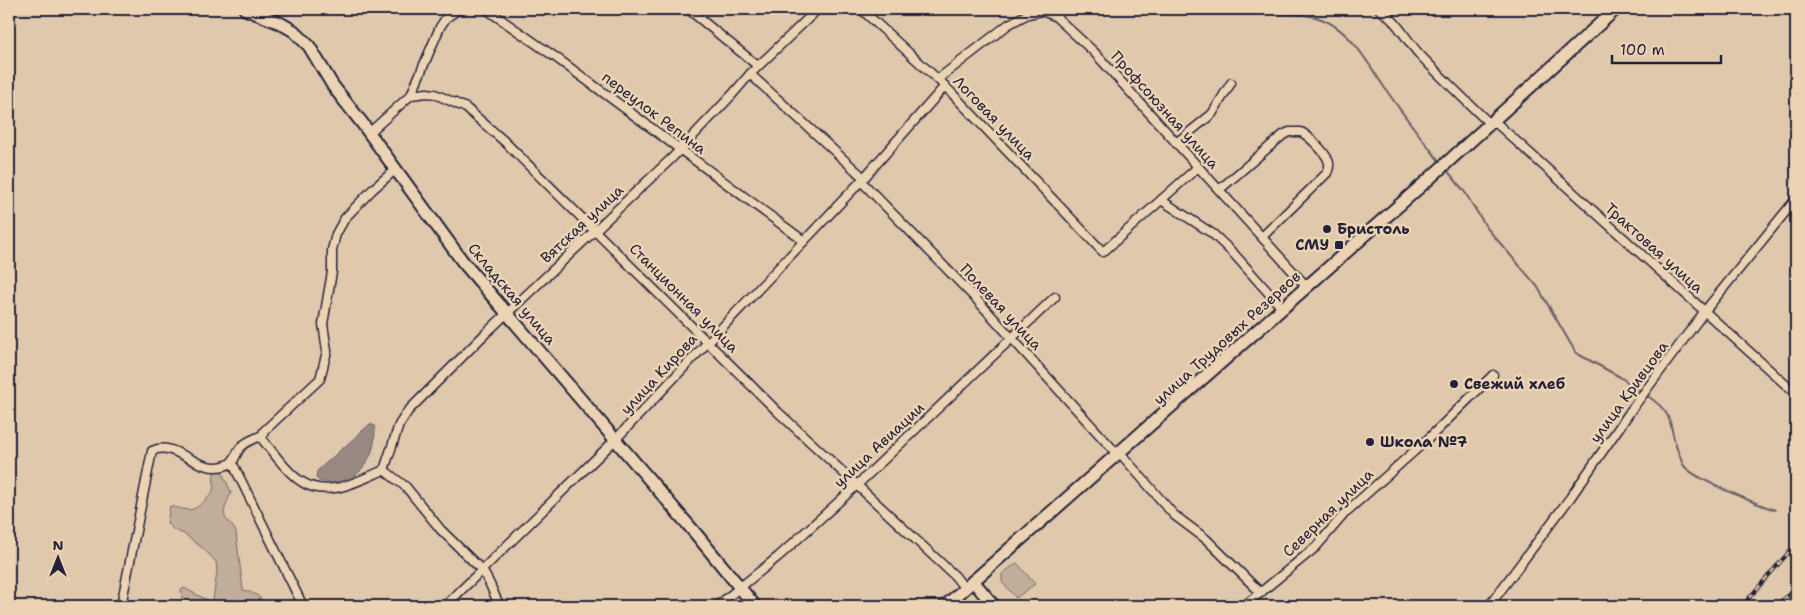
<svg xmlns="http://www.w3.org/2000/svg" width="1805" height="615" font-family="'Shantell Sans',sans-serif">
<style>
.green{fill:#c0ad9a;stroke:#71686a}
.water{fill:#978982;stroke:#686066}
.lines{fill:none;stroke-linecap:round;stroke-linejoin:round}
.stream{stroke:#686066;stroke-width:2}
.street-casing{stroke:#22223b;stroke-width:11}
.secondary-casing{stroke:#22223b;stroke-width:15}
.street{stroke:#ecd3b4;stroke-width:8}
.secondary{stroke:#ecd3b4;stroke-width:11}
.rail-casing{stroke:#22223b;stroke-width:4}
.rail{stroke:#ecd3b4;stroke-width:2;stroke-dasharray:5.5;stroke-linecap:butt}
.poi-dot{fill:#22223b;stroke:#ecd3b4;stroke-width:2}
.labels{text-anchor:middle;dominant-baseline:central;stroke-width:5;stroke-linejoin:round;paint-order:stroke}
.street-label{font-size:15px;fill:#22223b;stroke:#ecd3b4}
.poi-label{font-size:15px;font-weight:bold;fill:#22223b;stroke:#ecd3b4;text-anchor:start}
</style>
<rect width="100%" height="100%" fill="#e0c8ad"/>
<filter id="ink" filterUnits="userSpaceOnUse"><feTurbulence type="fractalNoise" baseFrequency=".02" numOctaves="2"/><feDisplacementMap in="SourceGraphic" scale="10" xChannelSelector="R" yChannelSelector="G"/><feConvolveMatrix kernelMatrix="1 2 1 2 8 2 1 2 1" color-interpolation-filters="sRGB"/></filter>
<g filter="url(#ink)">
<g class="green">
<path d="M218,469l3,1 10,22c-2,8 -11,20 -4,28 4,5 7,6 9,13l7,57c12,4 16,4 23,16h-83l-2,-16 3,-2 27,14 2,-1 4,-30 -1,-9 -12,-13 -20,-15 -10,-4 -7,-7 3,-17c19,4 22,8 36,-7 3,-2 7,-5 7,-9 2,-7 -1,-13 2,-20z"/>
<path d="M1017,563l18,21 -19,14 -14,-16v-8z"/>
</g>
<path class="water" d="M370,424l5,2c0,15 -1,25 -9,37 -13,20 -25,22 -47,18l-3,-3 1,-7z"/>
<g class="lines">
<g class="stream">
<path d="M1252,9c24,9 49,1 72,11 31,14 46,48 65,74 16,23 34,46 51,68"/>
<path d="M1446,169l18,22 23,37 50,58 39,67 44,24 22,15"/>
<path d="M1646,395c33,21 20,31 34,61 1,3 2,8 5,11 10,12 72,37 90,43"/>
</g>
<defs>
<g id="street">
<path d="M486,9l72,50 246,182"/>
<path d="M688,9l70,57"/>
<path d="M861,9l84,77 158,166 95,-85"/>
<path d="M1379,9c18,11 27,31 41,46 23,24 47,47 70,69"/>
<path d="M750,74l114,104"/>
<path d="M938,79l71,-55 19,-10 14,-3 13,5 39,36 213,235"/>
<path d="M411,95l29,-68 6,-9 13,-9"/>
<path d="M1494,121l302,273"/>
<path d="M369,133l42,-38 16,-2 8,1 31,14 38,33 274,271 177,164 10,13"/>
<path d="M1176,143l36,-29 19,-31"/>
<path d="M861,181l116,119 141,155"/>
<path d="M1219,190l64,-55 6,-3h12c8,4 24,20 27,28 2,4 1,9 -1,13l-65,64"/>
<path d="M1161,200l52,34 21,20 49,55"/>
<path d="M1120,453l54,62 32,24 55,54"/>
<path d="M232,462l71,144"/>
<path d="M384,470l15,-45 9,-14 77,-77 187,-176 59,-62 19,-22 68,-65"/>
<path d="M384,470c-26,11 -58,30 -85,10 -13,-9 -27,-29 -37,-41l2,-8 56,-52 7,-28 -4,-27 9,-52v-22l4,-16 9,-16 28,-29 23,-20"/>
<path d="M384,470l22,17 35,43 40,39c9,11 12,25 19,37"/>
<path d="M121,606l31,-155c24,-12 46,25 75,14 9,-3 8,-12 14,-18 5,-6 14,-8 21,-12"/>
<path d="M445,606l171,-167 247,-260 82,-93"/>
<path d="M717,606l62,-50 77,-70 199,-189"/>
<path d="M1244,606l72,-59 30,-35 83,-74 64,-63"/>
<path d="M1489,606l81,-108 62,-89 72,-97 92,-113"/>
</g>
<g id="secondary">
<path d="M245,9l35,14 14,8 15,15 24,40 29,37 101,139 233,272 59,72"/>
<path d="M973,581l21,25"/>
<path d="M945,606l485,-428 186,-169"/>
</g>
</defs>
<use href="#street" class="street-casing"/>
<use href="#secondary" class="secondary-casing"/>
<use href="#street" class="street"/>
<use href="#secondary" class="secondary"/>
<defs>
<g id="rail">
<path d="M1742,606l54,-62"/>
<path d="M1774,606l22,-16"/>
<path d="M1794,606l2,-2"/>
</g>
</defs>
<use href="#rail" class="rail-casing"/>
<use href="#rail" class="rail"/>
</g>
</g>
<g class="poi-dot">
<circle cx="1327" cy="229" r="5"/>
<rect x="1334" y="240" width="10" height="10" rx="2.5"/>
<circle cx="1454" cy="384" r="5"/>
<circle cx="1370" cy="442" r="5"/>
</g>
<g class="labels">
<g class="street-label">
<text transform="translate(1165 110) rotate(48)">Профсоюзная улица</text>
<text transform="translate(654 113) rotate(37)">переулок Репина</text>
<text transform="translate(994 118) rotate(46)">Логовая улица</text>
<text transform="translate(582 224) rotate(-43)">Вятская улица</text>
<text transform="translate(1654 248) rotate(42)">Трактовая улица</text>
<text transform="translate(512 294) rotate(50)">Складская улица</text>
<text transform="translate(684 298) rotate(45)">Станционная улица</text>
<text transform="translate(1001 307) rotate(47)">Полевая улица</text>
<text transform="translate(1227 338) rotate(-42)">улица Трудовых Резервов</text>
<text transform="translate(659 374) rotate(-47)">улица Кирова</text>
<text transform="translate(1629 392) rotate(-54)">улица Кривцова</text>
<text transform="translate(879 445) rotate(-43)">улица Авиации</text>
<text transform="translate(1328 513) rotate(-44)">Северная улица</text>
</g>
<g class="poi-label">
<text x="1337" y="229">Бристоль</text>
<text x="1329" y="245" text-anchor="end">СМУ</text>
<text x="1464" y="384">Свежий хлеб</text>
<text x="1380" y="442">Школа №7</text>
</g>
</g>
<rect width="1805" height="615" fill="none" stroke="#ecd3b4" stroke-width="30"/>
<rect x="15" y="15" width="1775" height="585" fill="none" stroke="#22223b" stroke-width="2" filter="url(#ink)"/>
<g transform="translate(58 558)" stroke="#ecd3b4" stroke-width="4" paint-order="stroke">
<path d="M0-4L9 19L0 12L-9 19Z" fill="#22223b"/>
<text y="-8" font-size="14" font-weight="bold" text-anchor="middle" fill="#22223b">N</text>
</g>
<path d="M1612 55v8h109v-8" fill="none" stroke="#22223b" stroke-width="2.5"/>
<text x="1620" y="55" font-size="15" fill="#22223b" stroke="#ecd3b4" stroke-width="4" paint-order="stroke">100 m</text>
</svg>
